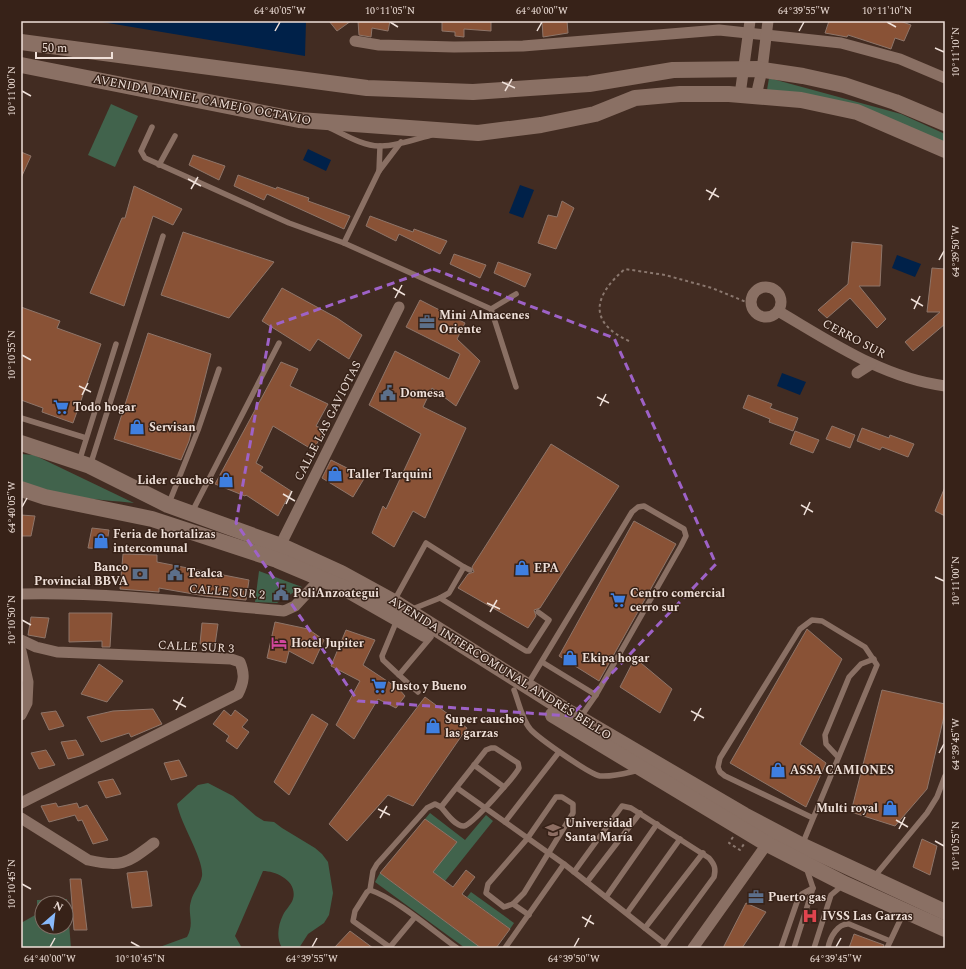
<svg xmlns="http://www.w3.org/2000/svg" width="966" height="969" font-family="Spectral,serif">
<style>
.green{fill:#41634c;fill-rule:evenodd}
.water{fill:#002149}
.building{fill:#895236;stroke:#8e7569}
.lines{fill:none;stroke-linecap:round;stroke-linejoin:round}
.path{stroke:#8a776e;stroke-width:2;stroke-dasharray:3 3;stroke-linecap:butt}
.lane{stroke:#8a7064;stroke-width:5.5}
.street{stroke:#8a7064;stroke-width:11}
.secondary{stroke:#8a7064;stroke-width:16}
.marked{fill:none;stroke:#9e62c7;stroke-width:3;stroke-dasharray:8 5;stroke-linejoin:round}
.ticks{fill:none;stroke:#efe0d9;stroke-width:1.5}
.labels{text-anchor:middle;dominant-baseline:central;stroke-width:3;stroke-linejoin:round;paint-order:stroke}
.street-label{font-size:12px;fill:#efe0d9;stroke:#372218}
.poi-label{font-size:12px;font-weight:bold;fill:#efe0d9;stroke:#372218;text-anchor:start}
.neatline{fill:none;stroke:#efe0d9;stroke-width:1.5}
.ticks-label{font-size:10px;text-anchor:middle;fill:#efe0d9}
</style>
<rect width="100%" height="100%" fill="#422c22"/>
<g class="green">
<path d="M769,78l132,36 44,20v12l-178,-56z"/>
<path d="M111,104l27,12 -23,51 -27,-12z"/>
<path d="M21,454l13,1 100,48c-38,-4 -79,-5 -113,-22z"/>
<path d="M259,571l43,16 -25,16 -22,-1z"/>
<path d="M208,783l25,13 23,20 8,5 10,1 8,6 33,20 7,6 6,8 5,31 -4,22 -5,8 -16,11 -9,14h-17c-6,-10 -4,-23 1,-33 3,-6 8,-10 10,-16 5,-18 -17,-28 -30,-28l-28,65 7,12h-85l30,-11c8,-14 0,-23 4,-36 2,-9 9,-15 11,-25 2,-17 -21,-51 -25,-72l21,-19z"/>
<path d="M430,813l35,27 21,-25 7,6 -48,60 -44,-33 5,-6h51l-32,-23z"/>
<path d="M380,873l101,75h-16l-90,-66z"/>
<path d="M471,892l43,31 -4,6 -43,-32z"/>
<path d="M67,899l4,49h-50v-25l16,-9v-14zM42,903h24v24h-24z"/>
</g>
<g class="water">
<path d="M96,21h210l-1,35z"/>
<path d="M308,149l23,11 -5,11 -23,-11z"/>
<path d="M520,185l14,5 -11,28 -14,-5z"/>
<path d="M897,255l24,9 -6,13 -23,-9z"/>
<path d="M782,373l24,9 -6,13 -23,-9z"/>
</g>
<g class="building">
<path d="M329,21h22l-14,10z"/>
<path d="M358,21h32l-2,10 -16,-3 -1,9 -12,-2z"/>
<path d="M442,21h49v10l-27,-2v8l-9,-1v-4l-13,-1z"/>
<path d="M542,21h25l1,12 -25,4z"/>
<path d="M829,21h71l11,4 -7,16 -9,-3 -4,11 -43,-14 -1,2 -22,-4z"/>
<path d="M21,152l10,4 -10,22z"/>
<path d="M193,155l32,11 -6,14 -30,-15z"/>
<path d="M238,175l38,14 1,-2 32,11 -1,3 42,15 -6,13 -77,-35 -3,6 -30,-14z"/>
<path d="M134,186l48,23 -9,16 -20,-9 -29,90 -34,-13 32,-75h3z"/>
<path d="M562,201l12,7 -18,41 -18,-6 10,-28 9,2z"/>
<path d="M370,216l43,16 1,-3 33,12 -7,13 -41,-20 -3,7 -30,-15z"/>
<path d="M183,232l91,30 -45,56 -68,-23z"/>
<path d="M852,242l30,3 -2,41h-21l27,33 -9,9 -27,-30 -23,20 -9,-8 30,-26z"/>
<path d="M454,254l32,11 -6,13 -30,-14z"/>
<path d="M498,262l33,12 -6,13 -31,-14z"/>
<path d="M932,268l13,1v55l-32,27 -8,-9 35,-30h-13z"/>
<path d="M282,288l55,30 25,17 -13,24 -31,-20 -8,12 -48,-30z"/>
<path d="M420,300l45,23 -8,16 23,22 -24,45 -24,-18 -9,19 43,21 -41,90 -12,-7 -19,36 -22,-14 11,-27 3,3 35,-75 -52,-29 26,-54 54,28 11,-25 -54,-27z"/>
<path d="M21,307l39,14 -3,7 44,16 -28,79 -31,-11 1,-4 -22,-8z"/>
<path d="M148,333l63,21 -22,87 -8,19 -67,-21z"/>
<path d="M281,362l17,7 -8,17 38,18 -12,22 9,4 -12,20 -40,-24 -17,37 7,4 -3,4 31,20 -13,25 -32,-21 -1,1 -30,-12z"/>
<path d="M748,395l24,9 -2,4 28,10 -5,13 -24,-9 1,-3 -27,-11z"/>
<path d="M832,426l23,9 -5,13 -24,-9z"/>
<path d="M862,428l27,10 1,-3 24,9 -6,13 -26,-10 -2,3 -23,-9z"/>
<path d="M795,431l24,9 -6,13 -23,-9z"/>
<path d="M551,444l68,42 -79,122 -6,2 2,6 -8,12 -70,-40 10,-14 6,-2 -2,-5z"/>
<path d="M331,460l34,17 -12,20 -31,-19z"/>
<path d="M945,487v29l-10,-5z"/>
<path d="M21,515l14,1 -4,20h-10z"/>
<path d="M634,521l42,23 -77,137 -40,-25z"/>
<path d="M92,528l17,2 -3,19 -18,-1z"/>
<path d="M123,554l34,1v7l92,18 -3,20 -41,-4 -46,-8v4l-39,-3z"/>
<path d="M69,613h43l-2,34h-8v-6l-33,1z"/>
<path d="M31,617l18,1 -4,20 -17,-3z"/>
<path d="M275,622l33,7 16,11 -11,24 -24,-13 -3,12 -19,-5z"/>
<path d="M202,623l16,1 -3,21 -15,-1z"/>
<path d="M807,629l35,30 -42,85 26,19 -20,44 -76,-44z"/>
<path d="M346,630l29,10 -12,25 36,24 6,7 -9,12 -18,-9 -24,40 -18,-14 24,-44 -29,-15z"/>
<path d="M635,658l37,31 -12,24 -40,-26z"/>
<path d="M99,664l24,17 -16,21 -26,-8z"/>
<path d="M882,690l63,14v8l-18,77 -32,37 -44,-14z"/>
<path d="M425,697l42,31 -54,78 -25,-11 -41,46 -18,-17z"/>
<path d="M153,709l9,15 -31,13 -2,-4 -28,9 -14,-25 26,-6z"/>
<path d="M224,710l7,6 4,-6 13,10 -6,7 7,5 -12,17 -11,-8 3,-5 -16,-12z"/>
<path d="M56,711l8,15 -15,4 -8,-17z"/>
<path d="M312,714l16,10 -39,71 -15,-13z"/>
<path d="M76,740l8,15 -16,4 -7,-17z"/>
<path d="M46,750l9,15 -16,4 -8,-16z"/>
<path d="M179,760l8,16 -16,4 -7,-17z"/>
<path d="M113,779l8,15 -15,4 -8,-16z"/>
<path d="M56,803l2,4 19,-4 2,5 8,-3 21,35 -15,4 -11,-24 -4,1 -3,-6 -26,7 -8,-16z"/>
<path d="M425,819l32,23 -24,30 20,15 13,-17 9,7 -13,17 48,35 -14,19h-15l-101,-75z"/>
<path d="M922,839l15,7 -7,29 -17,-8z"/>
<path d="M147,871l5,35 -20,2 -5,-35z"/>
<path d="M70,879h11l6,51h-13z"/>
<path d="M746,903l20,9 -24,36h-19z"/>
<path d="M350,931l23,17h-39z"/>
<path d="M854,934l30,11 -1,3h-34z"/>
</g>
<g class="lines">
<g class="path">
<path d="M629,341c-42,-19 -35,-46 -4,-72l40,6 47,13 39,16"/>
<path d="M733,837l-4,6 11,7 4,-6"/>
</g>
<g class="lane">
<path d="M152,127l-11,24 4,7 144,65 55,20 147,66 25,78"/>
<path d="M330,128c15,7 33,18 49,18 15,1 38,-7 52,-11"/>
<path d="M159,165l16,-29"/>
<path d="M379,171l1,-25"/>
<path d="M344,243l35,-72 22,-29"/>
<path d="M491,309l25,-15"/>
<path d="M21,418l65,20"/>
<path d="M79,462l37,-118"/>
<path d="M90,466l73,-230"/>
<path d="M169,503l29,-73 21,-61"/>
<path d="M192,512l87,-169"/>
<path d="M470,570l-6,-3 -15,26 -9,5 86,53h3l20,-31 -11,-8"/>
<path d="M394,601l32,-58 38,24"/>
<path d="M410,610l30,-12"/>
<path d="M397,620l-15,36 1,4 16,15 32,-38"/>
<path d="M542,662l54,33"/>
<path d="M399,675l19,17"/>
<path d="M528,684l104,-172 6,-5 6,-1 40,23 2,7 -5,10 -85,149 -16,23"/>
<path d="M514,690c5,13 8,30 17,40 9,9 58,44 69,46 14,1 26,-3 39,-6"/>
<path d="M491,748h4l23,15 1,5c-4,8 -47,57 -55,58 -8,1 -18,-13 -23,-19l45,-57z"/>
<path d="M559,752l-54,70 59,42 101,80"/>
<path d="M838,757l-12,-13 -1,-9 24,-58 12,-13 13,-5"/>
<path d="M474,765l30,22"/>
<path d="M457,788l48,34"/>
<path d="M556,797h6l11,7v9l-49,80 -11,11 -9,3 -18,-14 2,-9 39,-45z"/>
<path d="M802,845c25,-60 50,-120 75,-180l-12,-18 -43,-26 -10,-1 -12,9 -80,129 -2,9 2,5 5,4 88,42"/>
<path d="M574,872l48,-66 9,2 78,50c6,7 7,11 5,19l-52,71"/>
<path d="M874,877l53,-64 10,-16 8,-21"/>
<path d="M587,882l53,-69"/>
<path d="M370,890l3,-19 4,-7 50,-56 8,-4 6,3"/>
<path d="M606,897l51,-73"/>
<path d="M513,904l16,11"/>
<path d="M627,913l53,-74"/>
<path d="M645,928l58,-75"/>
<path d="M390,947l25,-30"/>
<path d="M391,948l-38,-27 2,-10 12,-19 3,-2c27,9 63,41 87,58"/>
<path d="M505,948l59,-84"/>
<path d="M781,948l17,-49 4,-5 11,-6"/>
<path d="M794,948l19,-60 -7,-21"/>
<path d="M814,948l17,-53 12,-10"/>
<path d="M828,948c2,-11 10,-25 21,-24l41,17"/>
<path d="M887,948l17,-36"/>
</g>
<g class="street">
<path d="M355,41l24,4 75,2 69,-1 196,-16 122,13 59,16 45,19"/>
<path d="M740,95l10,-74"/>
<path d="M756,96l6,-26 6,-49"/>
<circle cx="766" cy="302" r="15"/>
<path d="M778,311c53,31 105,67 167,75"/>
<path d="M857,373l14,-9"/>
<path d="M280,546l119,-239"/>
<path d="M21,594c88,-2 176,9 263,17l11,-5 26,-28"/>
<path d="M21,640l15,7 21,5 174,7 9,3c5,12 4,20 -2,32l-217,109"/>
<path d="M21,651l7,31 -1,21 -6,12"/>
<path d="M21,818l67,42c35,8 39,3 66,-17"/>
<path d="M693,948l74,-104"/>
</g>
<g class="secondary">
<path d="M21,42l346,46 106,4 116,-8 84,-14 84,-1 46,7 41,9 51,17 50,21"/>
<path d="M21,65l278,55 179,13 63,-8 54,-11 40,-16 45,-4h49l72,6 56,12 88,38"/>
<path d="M21,443l69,23 78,39 116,42 57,26 53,29 176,111 174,102 57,30 144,67"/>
<path d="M21,489l24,8 107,22 125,41 69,29 79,45"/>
<path d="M553,715l214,129 78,40 100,45"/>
</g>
</g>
<path class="marked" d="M433,269l181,69 102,226 -145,152 -213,-15 -122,-178 35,-197z"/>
<path class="ticks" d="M390,22l8,5M887,22l9,5M275,31l5,-9M537,31l5,-9M799,31l5,-9M935,48l9,4M502,82l13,6M22,91l9,5M505,91l7,-12M188,179l13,7M191,189l7,-12M706,190l13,7M709,200l7,-12M939,260l5,-9M393,288l12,7M395,298l7,-13M911,299l12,7M914,309l6,-13M22,355l9,5M79,386l12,6M82,395l6,-12M597,397l12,6M600,406l6,-12M283,494l12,7M286,504l6,-13M801,505l12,7M22,507l5,-9M804,515l6,-13M935,577l9,4M487,603l13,6M490,612l7,-12M22,620l9,5M173,700l13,7M176,710l7,-13M691,711l13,7M694,721l7,-13M939,753l5,-9M378,809l12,6M380,818l7,-12M896,820l12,7M899,829l6,-12M935,841l9,5M22,884l9,5M582,917l12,7M585,927l6,-12M131,942l9,5M50,947l5,-9M312,947l5,-9M574,947l5,-9M836,947l5,-9"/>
<defs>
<symbol id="office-bare" viewBox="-9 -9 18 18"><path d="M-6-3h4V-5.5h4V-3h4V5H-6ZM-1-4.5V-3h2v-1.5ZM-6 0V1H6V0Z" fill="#5c6f8a" stroke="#372218" stroke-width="2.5" paint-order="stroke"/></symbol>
<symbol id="civic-bare" viewBox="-9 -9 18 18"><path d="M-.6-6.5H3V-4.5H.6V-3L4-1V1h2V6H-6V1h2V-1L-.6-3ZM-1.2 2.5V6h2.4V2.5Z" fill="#5c6f8a" stroke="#372218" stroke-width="2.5" paint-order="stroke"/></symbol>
<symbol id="supermarket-bare" viewBox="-9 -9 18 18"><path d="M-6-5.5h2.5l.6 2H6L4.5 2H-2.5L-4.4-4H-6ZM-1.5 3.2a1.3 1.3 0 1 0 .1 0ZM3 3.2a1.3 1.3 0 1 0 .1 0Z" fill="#3f7fe0" stroke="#372218" stroke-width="2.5" paint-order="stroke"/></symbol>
<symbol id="shop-bare" viewBox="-9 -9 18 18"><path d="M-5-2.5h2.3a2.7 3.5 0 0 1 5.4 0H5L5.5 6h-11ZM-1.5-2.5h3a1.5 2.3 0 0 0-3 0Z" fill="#3f7fe0" stroke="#372218" stroke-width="2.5" paint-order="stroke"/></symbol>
<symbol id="bank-bare" viewBox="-9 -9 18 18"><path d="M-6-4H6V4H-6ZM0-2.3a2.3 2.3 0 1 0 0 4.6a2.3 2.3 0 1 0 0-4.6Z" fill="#5c6f8a" stroke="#372218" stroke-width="2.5" paint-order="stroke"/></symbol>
<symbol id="hotel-bare" viewBox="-9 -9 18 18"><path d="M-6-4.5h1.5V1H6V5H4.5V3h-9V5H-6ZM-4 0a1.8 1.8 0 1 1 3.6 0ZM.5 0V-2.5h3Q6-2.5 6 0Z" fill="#d1479c" stroke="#372218" stroke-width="2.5" paint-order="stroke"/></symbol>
<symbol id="university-bare" viewBox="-9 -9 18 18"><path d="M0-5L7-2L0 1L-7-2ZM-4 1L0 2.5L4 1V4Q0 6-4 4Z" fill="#8d6e63" stroke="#372218" stroke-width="2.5" paint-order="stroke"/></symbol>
<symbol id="hospital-bare" viewBox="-9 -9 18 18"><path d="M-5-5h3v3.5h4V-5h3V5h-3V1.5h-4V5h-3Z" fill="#e0444e" stroke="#372218" stroke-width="2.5" paint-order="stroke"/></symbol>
</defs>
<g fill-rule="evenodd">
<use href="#office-bare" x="416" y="311" width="22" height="22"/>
<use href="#civic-bare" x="377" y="382" width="22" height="22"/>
<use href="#supermarket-bare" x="50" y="396" width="22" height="22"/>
<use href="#shop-bare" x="126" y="416" width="22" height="22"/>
<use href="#shop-bare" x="324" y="463" width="22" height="22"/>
<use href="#shop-bare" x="215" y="469" width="22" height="22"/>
<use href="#shop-bare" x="90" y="530" width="22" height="22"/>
<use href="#shop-bare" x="511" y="557" width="22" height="22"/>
<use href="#civic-bare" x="164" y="562" width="22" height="22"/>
<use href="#bank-bare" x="129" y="563" width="22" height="22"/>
<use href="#civic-bare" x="270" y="582" width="22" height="22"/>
<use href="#supermarket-bare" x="607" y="589" width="22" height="22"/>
<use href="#hotel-bare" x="268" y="632" width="22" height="22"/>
<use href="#shop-bare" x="559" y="647" width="22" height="22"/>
<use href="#supermarket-bare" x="368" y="675" width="22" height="22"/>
<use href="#shop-bare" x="422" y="715" width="22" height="22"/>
<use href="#shop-bare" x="767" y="759" width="22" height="22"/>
<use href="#shop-bare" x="879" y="797" width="22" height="22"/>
<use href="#university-bare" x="542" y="819" width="22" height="22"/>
<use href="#office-bare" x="745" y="886" width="22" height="22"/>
<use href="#hospital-bare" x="799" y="905" width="22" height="22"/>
</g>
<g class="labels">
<g class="street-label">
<text transform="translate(202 100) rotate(11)">AVENIDA DANIEL CAMEJO OCTAVIO</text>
<text transform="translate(854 339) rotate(28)">CERRO SUR</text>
<text transform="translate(328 421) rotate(-63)">CALLE LAS GAVIOTAS</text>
<text transform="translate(227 592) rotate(5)">CALLE SUR 2</text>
<text transform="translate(196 647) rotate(3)">CALLE SUR 3</text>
<text transform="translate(500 668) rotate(32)">AVENIDA INTERCOMUNAL ANDRÉS BELLO</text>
</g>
<g class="poi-label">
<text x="439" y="315">Mini Almacenes<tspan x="439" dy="14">Oriente</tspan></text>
<text x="400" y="393">Domesa</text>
<text x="73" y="407">Todo hogar</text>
<text x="149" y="427">Servisan</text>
<text x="347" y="474">Taller Tarquini</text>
<text x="214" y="480" text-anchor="end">Lider cauchos</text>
<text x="113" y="534">Feria de hortalizas<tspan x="113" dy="14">intercomunal</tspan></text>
<text x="128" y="567" text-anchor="end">Banco<tspan x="128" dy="14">Provincial BBVA</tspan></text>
<text x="534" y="568">EPA</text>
<text x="187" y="573">Tealca</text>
<text x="293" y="593">PoliAnzoategui</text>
<text x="630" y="593">Centro comercial<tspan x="630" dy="14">cerro sur</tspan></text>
<text x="291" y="643">Hotel Jupiter</text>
<text x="582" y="658">Ekipa hogar</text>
<text x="391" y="686">Justo y Bueno</text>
<text x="445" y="719">Super cauchos<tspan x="445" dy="14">las garzas</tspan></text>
<text x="790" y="770">ASSA CAMIONES</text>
<text x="878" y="808" text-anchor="end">Multi royal</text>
<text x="565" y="823">Universidad<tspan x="565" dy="14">Santa María</tspan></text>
<text x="768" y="897">Puerto gas</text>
<text x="822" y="916">IVSS Las Garzas</text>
</g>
</g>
<rect width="966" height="969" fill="none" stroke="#372218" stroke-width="44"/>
<g transform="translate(54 915) rotate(28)"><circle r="19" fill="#372218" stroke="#816e65"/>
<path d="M0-3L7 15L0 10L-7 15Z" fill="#88bafc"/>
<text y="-6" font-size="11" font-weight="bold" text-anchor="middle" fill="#efe0d9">N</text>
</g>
<path d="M36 52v6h76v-6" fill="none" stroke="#efe0d9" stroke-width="2"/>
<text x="42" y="52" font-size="12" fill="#efe0d9" stroke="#372218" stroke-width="3" paint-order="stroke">50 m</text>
<rect x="22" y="22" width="922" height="925" class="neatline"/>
<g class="ticks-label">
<text x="280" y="14">64°40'05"W</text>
<text x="390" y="14">10°11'05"N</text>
<text x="542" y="14">64°40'00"W</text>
<text x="804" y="14">64°39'55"W</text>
<text x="887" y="14">10°11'10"N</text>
<text transform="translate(955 52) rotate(-90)" y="4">10°11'10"N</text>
<text transform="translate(11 91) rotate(-90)" y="4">10°11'00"N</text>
<text transform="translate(955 251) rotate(-90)" y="4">64°39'50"W</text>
<text transform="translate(11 355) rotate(-90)" y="4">10°10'55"N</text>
<text transform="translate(11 507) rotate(-90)" y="4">64°40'05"W</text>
<text transform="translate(955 581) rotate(-90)" y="4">10°11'00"N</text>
<text transform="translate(11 620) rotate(-90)" y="4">10°10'50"N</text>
<text transform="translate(955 744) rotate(-90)" y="4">64°39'45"W</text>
<text transform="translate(955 846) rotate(-90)" y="4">10°10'55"N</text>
<text transform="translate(11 884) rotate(-90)" y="4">10°10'45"N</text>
<text x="50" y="962">64°40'00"W</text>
<text x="140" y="962">10°10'45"N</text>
<text x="312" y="962">64°39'55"W</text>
<text x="574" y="962">64°39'50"W</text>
<text x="836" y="962">64°39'45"W</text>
</g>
</svg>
